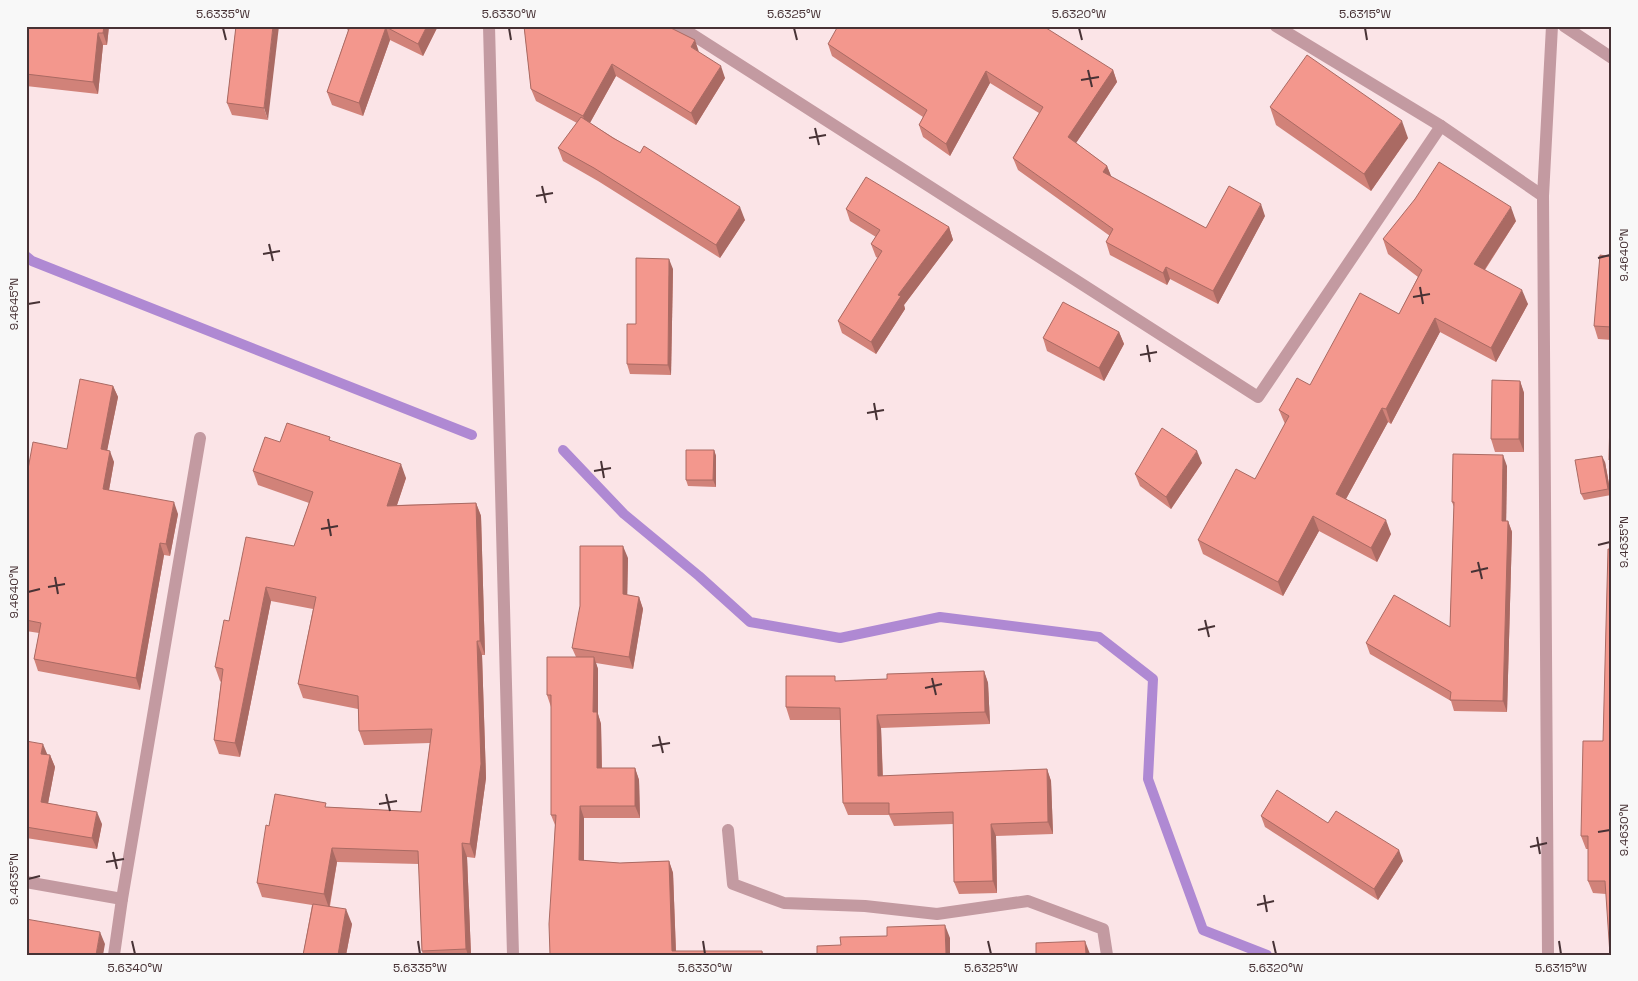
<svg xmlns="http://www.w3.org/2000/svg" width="1638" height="981" font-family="'Space Grotesk',sans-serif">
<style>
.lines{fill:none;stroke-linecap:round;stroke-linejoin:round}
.stream{stroke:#af89d3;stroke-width:10}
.street{stroke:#c39aa1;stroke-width:12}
.wall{fill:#d18279}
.shaded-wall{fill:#aa6a63}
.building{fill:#f3978d;stroke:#aa6a63}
.ticks{fill:none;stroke:#473235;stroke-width:2}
.neatline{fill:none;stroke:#473235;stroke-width:2}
.ticks-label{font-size:12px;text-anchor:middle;fill:#473235}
</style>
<rect width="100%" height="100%" fill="#fbe4e7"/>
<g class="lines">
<g class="stream">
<path d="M26,256l6,5 440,174"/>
<path d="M563,450l61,64 75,62 51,46 90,16 100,-21 159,20 54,42 -5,100 55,151 64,25"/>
</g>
<g class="street">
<path d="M489,26l24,929"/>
<path d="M679,26l579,371 183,-271"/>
<path d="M1276,26l165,100 102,70"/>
<path d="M1564,26l48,32"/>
<path d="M728,830l5,54 51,19 81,3 72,8 91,-13 75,28 4,26"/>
<path d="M26,882l96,17"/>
<path d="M114,955l8,-56 78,-461"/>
<path d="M1548,955l-5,-759 9,-170"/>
</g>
</g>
<g class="wall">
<path d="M26,26h83l-2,19h-4l-5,49 -72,-8z"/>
<path d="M236,26l32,94 -36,-5 -5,-12z"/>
<path d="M346,26h92l-15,30 -33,-16 -27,76 -31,-11 -5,-13 21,-61z"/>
<path d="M524,26l175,26 26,26 -29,47 -80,-49 -26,47 155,97 -25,38 -122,-77 -35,-20 -5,-13 19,-25 -41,-22 -5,-12z"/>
<path d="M828,44l285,26 4,12 -41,61 31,23 4,11 95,51 59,-12 -47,88 -48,-25 -3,6 -57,-30 -4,-13 4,-6 -92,-66 -5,-12 26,-45 -49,-30 -40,73 -27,-19 -4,-12 4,-8 -91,-61z"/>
<path d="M1270,107l138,31 -37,53 -95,-66z"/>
<path d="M846,209l103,18 4,13 -49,65 1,4 -29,45 -34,-21 -4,-12 40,-63 -2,-1 -5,-13 5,-7 -26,-16z"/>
<path d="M1516,221l-31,49 43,34 -32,58 -56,-30 -49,92 -3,-2 -42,77 45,35 -14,28 -58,-31 -36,65 -80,-42 -5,-14 57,-61 30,-55 -6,-14 120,-96 19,-37 -30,-23 -5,-15z"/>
<path d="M1612,257v83l-14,-1 -4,-13z"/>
<path d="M673,269l-2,106 -41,-1 -3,-10 9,-40z"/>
<path d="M1119,332l5,12 -20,37 -57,-30 -4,-13z"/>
<path d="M1520,381l4,12v59h-29l-4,-13z"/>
<path d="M113,386l5,11 -11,53 7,12 -5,28 69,24 -8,42 -6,-1 -24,135 -102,-19 -4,-12 5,-26 -13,-2v-162h2l39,-20z"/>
<path d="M1612,415v54l-3,-9z"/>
<path d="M331,441l75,37 -9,27 79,-2 5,13 4,139h-3l4,123 -11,80 -8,-1 4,98h-48l-1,-4 -3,-87 -82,-2 -7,44 22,18 -6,31h-43l9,-50 -50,-8 -5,-14 12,-57 59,-19 93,5 9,-69 -66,2 -5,-14 -1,-22 -55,-11 -5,-14 15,-75 -42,-8 -31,156 -21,-3 -5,-14 7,-58 -1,-1 -5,-14 14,-46 65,-75 15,-43 -51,-18 -5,-14 27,-29z"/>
<path d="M714,450l2,6v31l-28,-1 -2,-6z"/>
<path d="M1605,462l6,33 -27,5 -3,-6z"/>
<path d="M1202,463l-31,46 -31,-23 -5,-12z"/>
<path d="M1507,466l-1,55h2l4,11 -5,180 -53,-1 -3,-10 -81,-47 -4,-11 84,-16 4,-120 -2,-5z"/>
<path d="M628,558l-1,37 12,2 4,12 -10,60 -37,-6 2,6v45l3,10 1,44h33l4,12 1,38h-56v43l36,2 49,-2 4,12 3,78h86l2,4h-214l5,-130 -4,-10v-108l-4,-12 29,-38 -4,-9z"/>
<path d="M984,671l4,12 2,41 -109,4 2,48 164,-7 4,12 2,53 -57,2 1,57 -38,1 -5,-12 -1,-58 -59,2 -5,-11h-41l-5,-12 -3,-83h-50l-4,-13 51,-26 50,-2z"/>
<path d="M26,741l21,14h3l5,12 -7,36 54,21 -5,25 -71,-11z"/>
<path d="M1603,741l3,153 -13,-1 -5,-12v-32h-2l-5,-13z"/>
<path d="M1261,816l67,7 75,38 -25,39 -113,-73z"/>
</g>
<g class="shaded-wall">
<path d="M104,26h5l-2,19 -4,-12z"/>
<path d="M273,26h6l-11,94 -4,-12z"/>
<path d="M427,26h11l-15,30 -5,-12z"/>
<path d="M386,27l4,13 -27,76 -4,-13z"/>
<path d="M98,33l5,12 -5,49 -5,-12z"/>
<path d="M695,40l4,12 -8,-5z"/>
<path d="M612,64l4,12 -29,52 -4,-12z"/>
<path d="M721,66l4,12 -29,47 -5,-12z"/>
<path d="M1113,70l4,12 -45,67 -4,-12z"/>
<path d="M986,71l4,12 -40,73 -4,-12z"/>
<path d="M1402,121l6,17 -37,53 -7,-17z"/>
<path d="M1107,166l5,12 -9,-6z"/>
<path d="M1261,204l4,12 -47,88 -5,-13z"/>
<path d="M740,207l5,13 -25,38 -4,-13z"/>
<path d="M1511,207l5,14 -37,57 -5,-14z"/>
<path d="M949,227l4,13 -49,65 1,4 -29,45 -5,-12 27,-47z"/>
<path d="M669,259l4,10 -2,106 -3,-10z"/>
<path d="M1166,267l4,12 -3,6 -4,-12z"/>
<path d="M1522,290l6,14 -32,58 -5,-14z"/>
<path d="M1435,318l5,14 -49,92 -5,-15z"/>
<path d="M1119,332l5,12 -20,37 -5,-13z"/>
<path d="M1520,381l4,12v59l-5,-13z"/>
<path d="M113,386l5,11 -13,64 -4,-12z"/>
<path d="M1382,408l6,14 -47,86 -5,-14z"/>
<path d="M714,450l2,6v31l-3,-7z"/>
<path d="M110,451l4,11 -7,39 -4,-12z"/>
<path d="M1197,451l5,12 -31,46 -5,-12z"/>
<path d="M1503,455l4,11 -1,66 -4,-11z"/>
<path d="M1602,456l3,6 6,33 -3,-6z"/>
<path d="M401,464l5,14 -14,42 -5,-14z"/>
<path d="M174,502l4,12 -8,42 -4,-12z"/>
<path d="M476,503l5,13 4,139 -5,-14z"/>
<path d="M1313,516l6,15 -36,65 -5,-14z"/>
<path d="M1386,520l5,14 -14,28 -6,-14z"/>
<path d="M1508,521l4,11 -5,180 -4,-11z"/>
<path d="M160,543l4,12 -24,135 -4,-12z"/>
<path d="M623,546l5,12 -1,49 -4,-13z"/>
<path d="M266,587l5,14 -31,156 -5,-14z"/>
<path d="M639,597l4,12 -10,60 -4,-12z"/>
<path d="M477,641l5,14 4,123 -11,80 -5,-14z"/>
<path d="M594,657l4,12v45l3,10 1,56 -5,-12 -4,-56z"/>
<path d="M984,671l4,12 2,41 -5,-12z"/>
<path d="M877,715l4,13 2,60 -5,-12z"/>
<path d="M43,744l5,12 -7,-2z"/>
<path d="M50,755l5,12 -9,47 -5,-12z"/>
<path d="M635,768l4,12 1,38 -5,-12z"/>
<path d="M1047,769l4,12 2,53 -5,-12z"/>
<path d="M580,806l4,12v54l-5,-12z"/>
<path d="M97,812l5,12 -5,25 -5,-11z"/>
<path d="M991,824l5,12 1,57 -4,-12z"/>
<path d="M462,843l5,14 4,98h-3l-2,-6z"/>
<path d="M332,848l5,14 -8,46 -5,-14z"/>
<path d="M1399,850l4,11 -25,39 -4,-11z"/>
<path d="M669,861l4,12 3,82 -4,-4z"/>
<path d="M346,909l6,15 -6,31h-8z"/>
<path d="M945,925l5,13v17h-4z"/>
<path d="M100,932l5,12 -2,11h-7z"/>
<path d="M1085,941l5,13v1h-4z"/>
</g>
<g class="building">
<path d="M26,26h78l-1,7h-5l-5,49 -67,-8z"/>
<path d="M236,26h37l-9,82 -37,-5z"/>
<path d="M350,26h77l-9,18 -32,-17 -27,76 -32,-11z"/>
<path d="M524,26h143l28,14 -4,7 30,19 -30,47 -79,-49 -29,52 -52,-27z"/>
<path d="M838,26h205l70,44 -45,67 39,29 -4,6 103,56 23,-42 32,18 -48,87 -47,-24 -3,6 -57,-31 7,-13 -100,-71 30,-51 -57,-36 -40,73 -27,-19 8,-15 -99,-66z"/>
<path d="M1307,55l95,66 -38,53 -94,-67z"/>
<path d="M581,117l32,21 27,15 4,-7 96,61 -24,38 -122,-77 -36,-20z"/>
<path d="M1439,162l72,45 -37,57 48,26 -31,58 -56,-30 -49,91 -4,-1 -46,86 50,26 -15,28 -58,-32 -35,66 -80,-42 38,-71 19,10 34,-63 -10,-6 18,-32 13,7 50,-92 39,21 23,-44 -39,-31 32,-40z"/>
<path d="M866,177l83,50 -51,68 3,1 -30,46 -33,-21 44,-70 -11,-7 9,-14 -34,-21z"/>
<path d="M1600,255l12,2v70l-18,-1z"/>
<path d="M636,258l33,1 -1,106 -41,-1v-40h9z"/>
<path d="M1063,302l56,30 -20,36 -56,-30z"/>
<path d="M80,379l33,7 -12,63 9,2 -7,38 71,13 -8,42 -6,-1 -24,135 -102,-19 7,-36 -15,-3v-151h2l5,-27 34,7z"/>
<path d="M1492,380l28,1 -1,58h-28z"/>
<path d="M1610,415h2v45h-3z"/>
<path d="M287,423l43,14 -1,3 72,24 -14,42 89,-3 4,138h-3l4,123 -11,80 -8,-1 4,106 -44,2 -4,-100 -86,-3 -8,46 -67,-11 9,-58 3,1 6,-32 51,9 -1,4 96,5 11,-83 -73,2 -1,-35 -60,-12 18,-87 -50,-10 -31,156 -21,-3 9,-71 -8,-2 9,-47 5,1 17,-84 48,9 19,-54 -60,-21 12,-34 15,5z"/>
<path d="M1162,428l35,23 -31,46 -31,-23z"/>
<path d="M686,450h28l-1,30h-27z"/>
<path d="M1453,454l50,1 -1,66h6l-5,180 -53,-1 1,-8 -85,-49 28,-48 56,32 4,-125h-2z"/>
<path d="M1602,456l6,33 -27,5 -6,-34z"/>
<path d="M580,546h43v48l16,3 -10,60 -57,-9 8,-42z"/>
<path d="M1608,549h4v406h-2l-5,-74h-17v-45h-7l2,-95h20z"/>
<path d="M547,657h47l-1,55h4v56h38v38h-55l-1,54 41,3 49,-2 3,90h90v4h-212l-1,-31 7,-109h-5v-120h-4z"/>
<path d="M984,671l1,41 -108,3 1,61 169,-7 1,53 -57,2 2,57 -39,1 -1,-70 -64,2v-11h-46l-3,-95 -54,-1v-31h49v5l52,-2v-5z"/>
<path d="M26,741l17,3 -2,10 9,1 -9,47 56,10 -5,26 -66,-11z"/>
<path d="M1277,790l51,33 8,-12 63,39 -25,39 -113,-73z"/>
<path d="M313,904l33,5 -8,46h-35z"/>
<path d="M26,919l74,13 -4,23h-70z"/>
<path d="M945,925l1,30h-129v-9l24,-1 -1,-8 47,-1v-9z"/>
<path d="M1085,941l1,14h-50v-12z"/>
</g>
<path class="ticks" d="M223,28l3,12M509,28l2,12M794,28l3,12M1079,28l3,12M1365,28l2,12M1088,70l4,17M1081,80l18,-3M815,128l4,17M809,138l17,-3M542,186l4,17M536,196l17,-3M269,244l4,17M263,254l17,-3M1598,258l12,-3M1420,287l3,17M1413,297l17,-3M28,304l12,-2M1147,345l3,17M1140,355l17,-3M874,403l3,17M867,413l17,-3M601,461l3,17M594,471l17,-3M328,519l3,17M321,529l17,-3M1598,545l12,-3M1478,562l4,17M1471,572l17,-4M55,577l3,17M48,587l17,-3M28,592l12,-3M1205,620l4,17M1198,630l17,-4M932,678l4,17M925,688l17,-4M659,736l4,17M652,746l18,-3M386,794l4,17M379,804l18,-3M1598,832l12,-2M1537,837l3,17M1530,847l17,-4M113,852l4,17M106,862l18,-3M28,879l12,-3M1264,895l3,17M1257,905l17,-4M132,941l3,13M418,941l2,13M703,941l2,13M988,941l3,13M1273,941l3,13M1559,941l2,13"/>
<rect width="1638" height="981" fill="none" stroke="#f8f8f8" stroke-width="55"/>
<rect x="28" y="28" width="1582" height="926" class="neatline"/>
<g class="ticks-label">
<text x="223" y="18">5.6335°W</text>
<text x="509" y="18">5.6330°W</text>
<text x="794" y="18">5.6325°W</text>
<text x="1079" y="18">5.6320°W</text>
<text x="1365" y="18">5.6315°W</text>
<text transform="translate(1624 255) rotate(-90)" y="4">9.4640°N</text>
<text transform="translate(14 304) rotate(-90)" y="4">9.4645°N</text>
<text transform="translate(1624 542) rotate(-90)" y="4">9.4635°N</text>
<text transform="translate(14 592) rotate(-90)" y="4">9.4640°N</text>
<text transform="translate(1624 830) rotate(-90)" y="4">9.4630°N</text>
<text transform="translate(14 879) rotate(-90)" y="4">9.4635°N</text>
<text x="135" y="972">5.6340°W</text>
<text x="420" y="972">5.6335°W</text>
<text x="705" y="972">5.6330°W</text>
<text x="991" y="972">5.6325°W</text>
<text x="1276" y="972">5.6320°W</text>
<text x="1561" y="972">5.6315°W</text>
</g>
</svg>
